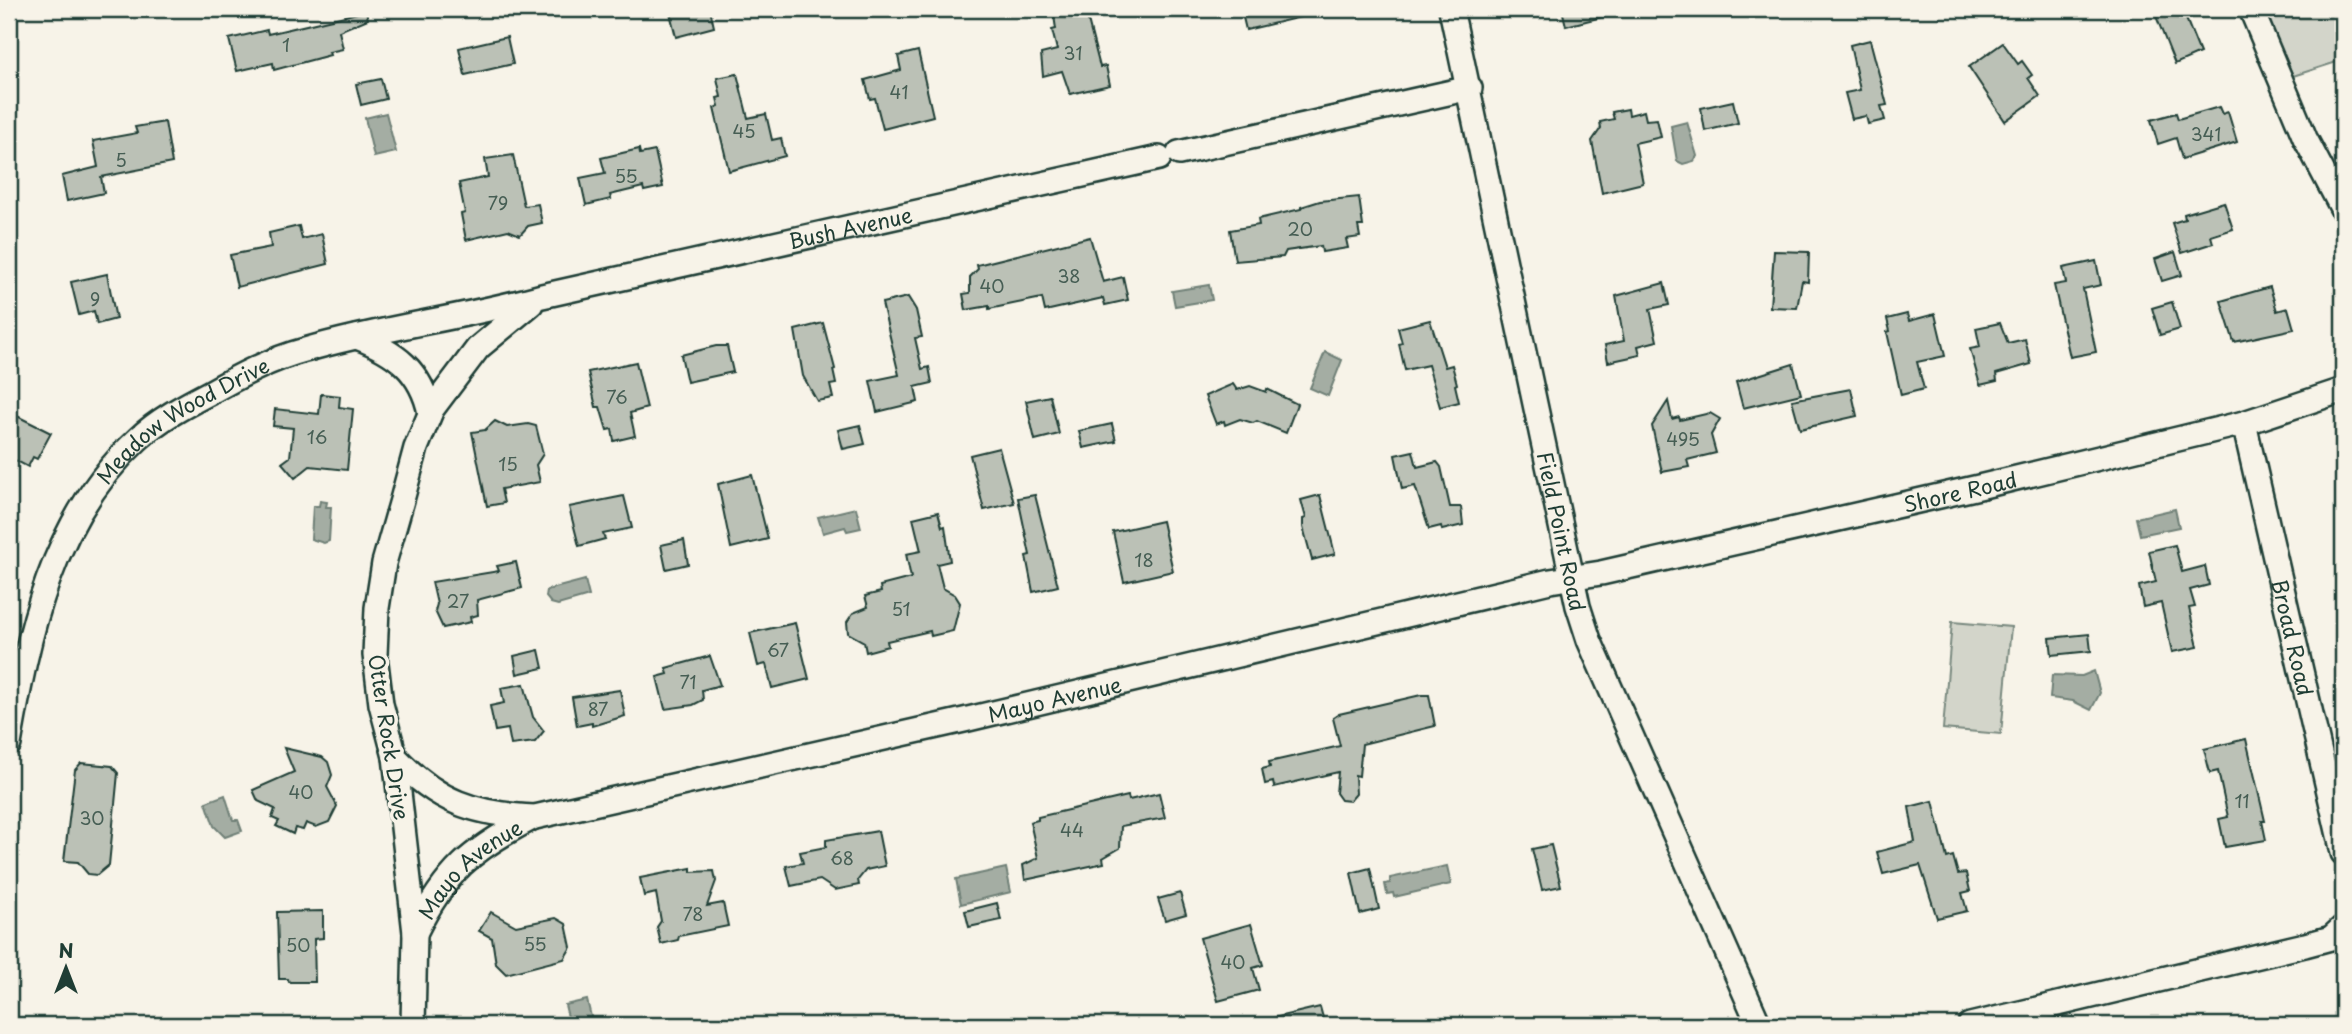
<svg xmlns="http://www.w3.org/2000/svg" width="2352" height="1034" font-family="'Playpen Sans',sans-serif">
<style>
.green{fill:#d3d5ca;stroke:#79897f;stroke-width:2}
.water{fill:#a4ada3;stroke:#6f8077;stroke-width:2}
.building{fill:#bbc1b6;stroke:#1f3d34;stroke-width:2}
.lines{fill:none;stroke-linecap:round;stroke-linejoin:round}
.minor-casing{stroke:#1f3d34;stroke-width:28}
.minor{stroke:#f7f3e8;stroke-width:23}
.labels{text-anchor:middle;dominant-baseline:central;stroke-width:7;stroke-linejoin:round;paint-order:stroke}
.number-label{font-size:18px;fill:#465e54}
.street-label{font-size:21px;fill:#1f3d34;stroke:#f7f3e8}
</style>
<rect width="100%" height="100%" fill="#f7f3e8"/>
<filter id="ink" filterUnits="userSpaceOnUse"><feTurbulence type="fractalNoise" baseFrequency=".0143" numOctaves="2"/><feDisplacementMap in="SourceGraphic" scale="14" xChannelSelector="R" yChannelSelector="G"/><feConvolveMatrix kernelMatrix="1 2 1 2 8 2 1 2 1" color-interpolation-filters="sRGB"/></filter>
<g filter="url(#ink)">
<g class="green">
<path d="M2264,9h79v51l-50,16z"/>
<path d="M1952,622l59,5 -10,107 -58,-5z"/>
</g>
<g class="water">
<path d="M386,113l10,39 -22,5 -9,-39z"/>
<path d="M1687,122l10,34 -3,5 -11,3 -6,-3 -6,-35z"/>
<path d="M1209,285l3,15 -37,6 -3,-15z"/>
<path d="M1325,352l17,8 -14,36 -18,-8z"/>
<path d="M320,501l7,1 -1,5h5l-2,34 -5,2 -13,-4 2,-33h6z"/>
<path d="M856,508l5,20 -14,3 -2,-4 -22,6 -5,-16z"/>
<path d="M2175,509l4,18 -39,8 -4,-17z"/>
<path d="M585,580l4,16 -31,9 -7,-2 -5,-6 1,-7z"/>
<path d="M2094,671l6,22 -9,17 -18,-9 -23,-3 2,-23 30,1z"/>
<path d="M225,795l8,25h5l4,11 -17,6 -11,-11 -8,-24z"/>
<path d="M1447,866l4,18 -57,13 -1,-4 -6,1 -2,-10 5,-1v-5z"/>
<path d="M1006,868l5,24 -50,12 -5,-25z"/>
<path d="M587,1000l6,25h-23l-5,-20z"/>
</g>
<g class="building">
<path d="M669,9h41l4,18 -38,10z"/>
<path d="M1053,9h32l15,58 6,-1 4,19 -40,9 -8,-23 -19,5 -2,-22 16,-4 -5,-20 4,-1z"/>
<path d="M1241,9h67l1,6 -63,15z"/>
<path d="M1562,9h48v6l-44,11z"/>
<path d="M2173,9h7l5,7 15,37 -25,11 -19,-48z"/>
<path d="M366,11l2,8 -29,12 4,18 -14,3 1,3 -56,15 -1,-7 -36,8 -8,-32 38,-9 1,4z"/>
<path d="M507,37l6,27 -48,11 -6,-27z"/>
<path d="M1870,40l17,65 -6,1 4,14 -17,4 -2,-8 -14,3 -7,-26 15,-3 -10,-45z"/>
<path d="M2003,43l15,21 4,-3 10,14 -4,3 12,18 -35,25 -36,-54z"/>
<path d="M918,51l15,65 -50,13 -8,-31 -5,1 -5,-19 36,-10 -3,-14z"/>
<path d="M737,74l11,44 18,-4 6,26 9,-2 4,18 -56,15 -15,-63 5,-2 -2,-8 4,-1 -4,-19z"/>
<path d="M381,79l5,20 -25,6 -5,-21z"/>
<path d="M1733,101l5,22 -33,8 -4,-23z"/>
<path d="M2219,107l3,7 6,-2 9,30 -55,17 -6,-21 -18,6 -7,-24 25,-7 2,6z"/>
<path d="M1628,109l1,6 15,-4 2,9 11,-1 4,18 -26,6 8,40 -41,10 -10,-52 9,-13 -1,-6 14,-3 -2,-7z"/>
<path d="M165,122l7,41 -71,14 3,16 -37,8 -5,-25 36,-9 -5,-26 44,-8 -2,-6z"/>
<path d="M639,149l1,5 15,-3 8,36 -19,4 -1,-4 -33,8 1,4 -25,6 -6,-27 25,-5 -4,-15z"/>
<path d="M513,155l11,51 14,-2 4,19 -14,3 -8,9 -12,-5 -42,10 -5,-26 4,-1 -6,-30 29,-6 -3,-18z"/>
<path d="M1359,197l4,29h-5l2,11 -14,2 2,9 -26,4 -1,-6 -35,5 -3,6 -48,4 -5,-31 29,-5 -1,-6 43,-10v-2l19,-6z"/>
<path d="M2224,202l9,27 -22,7 2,7 -31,10 -10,-30 13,-4 -1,-5z"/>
<path d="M299,226l3,13 20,-5 6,30 -91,23 -7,-32 41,-8 -2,-14z"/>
<path d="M1090,237l13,45 20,-5 5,23 -23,5 -2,-7 -58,13 -3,-13 -53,11v-3l-23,4 -3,-16 7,-1v-16l8,-8 -1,-4z"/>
<path d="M1774,251l35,1 -1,30 -6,-1 -5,27 -27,-1z"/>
<path d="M2175,252l7,23 -20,6 -7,-22z"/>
<path d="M2096,261l5,24 -18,4 13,63 -26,5 -16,-72 12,-2 -3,-15z"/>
<path d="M107,274l9,45 -19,5 -3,-13 -15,4 -8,-33z"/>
<path d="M1664,283l5,22 -19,4 7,32 -19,5 2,9 -32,7 -3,-17 19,-4 -8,-45z"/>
<path d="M2270,287l7,24 11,-3 6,21 -60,13 -13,-41z"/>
<path d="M908,297l8,13 6,27 -7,1 7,31 7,-2 3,16 -17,4 3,15 -41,10 -7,-31 29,-6 -17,-72z"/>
<path d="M2172,302l8,27 -20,6 -8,-27z"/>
<path d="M1907,314l2,7 26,-7 10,42 -28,6 7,27 -23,6 -14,-63 3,-1 -3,-12z"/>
<path d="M1430,320l15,47 7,-2 5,19 -2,1 4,17 -19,5 -12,-42 -23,5 -6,-26 3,-1 -4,-15z"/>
<path d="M823,323l12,46 -2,1 3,14 -6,1 3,13 -16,3 -14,-25 -8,-46z"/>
<path d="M2000,323l8,20 17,-4 6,25 -35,10 1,7 -17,4 -10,-36 10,-2 -4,-19z"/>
<path d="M716,346h11l6,26 -46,10 -6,-27z"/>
<path d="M636,362l11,46 -17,5 5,23 -21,5 -2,-12 -5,1 -7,-23h-4l-8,-35z"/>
<path d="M1793,364l8,30 -58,14 -7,-26z"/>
<path d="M1233,384l4,6 13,-4 16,6 1,-3 30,15 -11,29 -29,-12 -4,2 -13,-4 -15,6 -1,-4 -8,3 -11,-28z"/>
<path d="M1851,389l6,27 -57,13 -8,-29z"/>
<path d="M321,394l19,2 -1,11 14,2 -6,61 -37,-4 -15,12 -13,-15 8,-6 3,-29 -20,-2 2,-17 44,5z"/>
<path d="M1050,396l9,38 -24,6 -9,-39z"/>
<path d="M1668,401l4,18 7,-2 1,3 30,-7 10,6 -9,16 5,18 -29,7 2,7 -27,5 -10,-46z"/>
<path d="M9,412l42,21 -14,26 -4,-2 -5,10 -19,-10z"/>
<path d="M495,421l12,6 21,-3 8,2 7,28 -7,11 4,17 -39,7 3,14 -17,3 -15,-74 13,-2z"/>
<path d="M1112,424l4,17 -33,7 -4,-17z"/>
<path d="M860,425l5,19 -22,5 -5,-19z"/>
<path d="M999,448l15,55 -30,7 -14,-55z"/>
<path d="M1413,451l4,16 20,-5 4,5 9,40h11l2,18 -21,5 -1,-4 -12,3 -14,-43 -13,3 -7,-34z"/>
<path d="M752,475l16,64 -37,9 -13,-64z"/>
<path d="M1035,495l23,91 -25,6 -7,-36 4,-1 -12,-57z"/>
<path d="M1320,495l15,59 -23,6 -9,-33v-8l3,-1 -5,-18z"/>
<path d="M624,496l8,32 -29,6 2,5 -26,7 -10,-39z"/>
<path d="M938,512l4,15 3,-1 5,35 -13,3 6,24 12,7 5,8 -7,28 -22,5 -1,-5 -43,10 1,5 -22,6 -2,-10 -16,-9 -1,-11 6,-9 15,-6 -3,-11 16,-4 -1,-6 31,-8 -5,-24 15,-3 -8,-33z"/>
<path d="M1162,521l11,50 -49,11 -11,-50z"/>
<path d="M684,540l4,24 -22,5 -5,-24z"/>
<path d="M2175,545l7,27 23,-6 4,19 -19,5 5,17 -6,1 9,39 -26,5 -11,-49 -18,4 -4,-21 17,-4 -7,-31z"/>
<path d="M516,562l6,26 -45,12 1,15 -8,2 1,5 -28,6 -8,-17 2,-7 -5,-22 67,-11 -2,-5z"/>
<path d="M795,623l14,56 -37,9 -6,-24 -8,2 -8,-33z"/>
<path d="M2089,634l2,17 -39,4 -2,-17z"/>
<path d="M539,650l4,18 -26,6 -3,-18z"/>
<path d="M710,656l10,29 -18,5 1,10 -10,5 -28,4 -8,-32 11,-3 -2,-6z"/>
<path d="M524,684l9,33 11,14 -9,11 -24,3 -3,-16 -13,2 -5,-25 14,-3 -3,-15z"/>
<path d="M620,690l5,26 -33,10v-3l-15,3 -5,-29z"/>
<path d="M1421,695h8l6,31 -73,18 -3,32 -4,-1 1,19 -6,7 -9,-1 -5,-7 2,-21 -64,15 -1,-5 -8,2 -3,-15 8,-2 -1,-5 71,-16 -7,-28 6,-4z"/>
<path d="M2246,739l19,82h-3l4,19 -41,7 -6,-28 9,-2 -10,-46 -8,2 -6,-24z"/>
<path d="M284,748l38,9 6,5 4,13 -5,12 10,19 -8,16 -13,5 -10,-4 -3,7 -8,-2 -2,6 -17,-8 3,-5 -7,-3 3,-9 -17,-8 -5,-11 41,-18z"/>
<path d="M81,763l31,3 6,7 -9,92 -12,10 -9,-1 -10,-12 -14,-1 11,-91z"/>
<path d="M1159,793l6,25 -44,8 -1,22 -17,10 1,5 -79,17 -2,-15 15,-7 -8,-36 8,-2v-3l90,-21 1,4z"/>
<path d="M1933,801l14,57 6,-2 5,18 8,-1 4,18 -8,2 5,18 -30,7 -17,-53 -37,9 -6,-22 38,-10 -6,-35z"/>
<path d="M878,831l7,35 -19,4 -8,10 1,5 -24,5 -15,-10 -29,6 -5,-20 17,-3 -3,-11 26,-5v-7z"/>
<path d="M1551,845l10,41 -19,4 -10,-41z"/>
<path d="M691,868v4l23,-1 2,10 -9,25 16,-3 5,23 -49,10 -1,4 -17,4 -4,-17 4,-6 -5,-28 -12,3 -4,-18z"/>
<path d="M1370,868l9,41 -19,5 -9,-41z"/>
<path d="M1180,893l6,21 -21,6 -7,-21z"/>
<path d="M997,903l4,17 -32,7 -4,-16z"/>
<path d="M323,911v27l-9,1 1,43h-26l-1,-3h-9l-2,-67z"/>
<path d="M491,912l25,14 40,-8 10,6 5,23 -7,12 -58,15 -10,-10 -4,-26 -13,-7z"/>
<path d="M1251,924l12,41 -10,3 6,22 -41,11 -18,-63z"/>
<path d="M1320,1007l5,18h-55l-1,-6z"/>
</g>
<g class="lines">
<defs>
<g id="minor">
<path id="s1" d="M1451,9l127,597 11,34 170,385"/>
<path d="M2251,9l54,129 38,72"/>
<path d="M1179,153l291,-65"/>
<path d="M357,337c38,15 64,33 73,76"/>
<path id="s2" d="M2244,423l99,430"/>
<path id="s3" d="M9,744c19,-110 42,-225 129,-305 20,-19 46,-33 71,-46 30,-17 62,-34 96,-43 78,-23 159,-32 237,-54l617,-138"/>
<path id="s4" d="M395,757c43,45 78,57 140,60l429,-97 586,-139 51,-8 378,-86 265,-64 99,-33"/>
<path id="s5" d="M415,933c31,-62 56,-83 117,-115"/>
<path d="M413,1025l2,-92 -20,-176 -14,-53 -6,-49 2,-47 7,-45 18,-63 14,-52 16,-39 46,-61 53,-44"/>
<path d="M1970,1025l335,-80 26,-7 12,-11"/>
</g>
</defs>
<use href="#minor" class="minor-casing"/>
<use href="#minor" class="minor"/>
</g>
</g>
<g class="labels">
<g class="number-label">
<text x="286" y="44">1</text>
<text x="1073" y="52">31</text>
<text x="899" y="91">41</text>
<text x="744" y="130">45</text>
<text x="2206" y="133">341</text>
<text x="121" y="159">5</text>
<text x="626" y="175">55</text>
<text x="498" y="202">79</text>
<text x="1300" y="228">20</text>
<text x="1069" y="275">38</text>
<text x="992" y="285">40</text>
<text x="95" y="298">9</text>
<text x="617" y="396">76</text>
<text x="317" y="436">16</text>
<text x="1683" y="438">495</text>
<text x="508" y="463">15</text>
<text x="1144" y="559">18</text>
<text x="458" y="600">27</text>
<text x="901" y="608">51</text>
<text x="778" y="649">67</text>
<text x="688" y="681">71</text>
<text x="598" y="708">87</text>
<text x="301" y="791">40</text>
<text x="2242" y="800">11</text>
<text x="92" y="817">30</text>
<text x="1072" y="829">44</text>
<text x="842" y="857">68</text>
<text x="693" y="913">78</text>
<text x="535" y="943">55</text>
<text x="298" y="944">50</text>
<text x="1233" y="961">40</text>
</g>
<g class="street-label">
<text stroke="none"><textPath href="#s3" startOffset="1087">Bush Avenue</textPath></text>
<text stroke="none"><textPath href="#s3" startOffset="385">Meadow Wood Drive</textPath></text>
<text stroke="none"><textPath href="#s4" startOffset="1619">Shore Road</textPath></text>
<text stroke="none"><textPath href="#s1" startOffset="534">Field Point Road</textPath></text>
<text stroke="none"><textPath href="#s2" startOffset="220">Broad Road</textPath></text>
<text stroke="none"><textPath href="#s4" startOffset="690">Mayo Avenue</textPath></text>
<text transform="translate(390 737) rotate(81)">Otter Rock Drive</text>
<text stroke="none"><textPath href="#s5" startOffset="86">Mayo Avenue</textPath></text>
</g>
</g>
<rect width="2352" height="1034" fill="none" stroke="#f7f3e8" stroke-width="35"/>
<rect x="18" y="18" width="2317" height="999" fill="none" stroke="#1f3d34" stroke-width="2.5" filter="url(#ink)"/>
<g transform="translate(66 968)" stroke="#f7f3e8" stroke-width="5" paint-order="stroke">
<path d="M0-5L12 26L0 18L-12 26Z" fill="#1f3d34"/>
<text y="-10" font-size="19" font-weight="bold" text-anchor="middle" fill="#1f3d34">N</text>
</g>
</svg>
